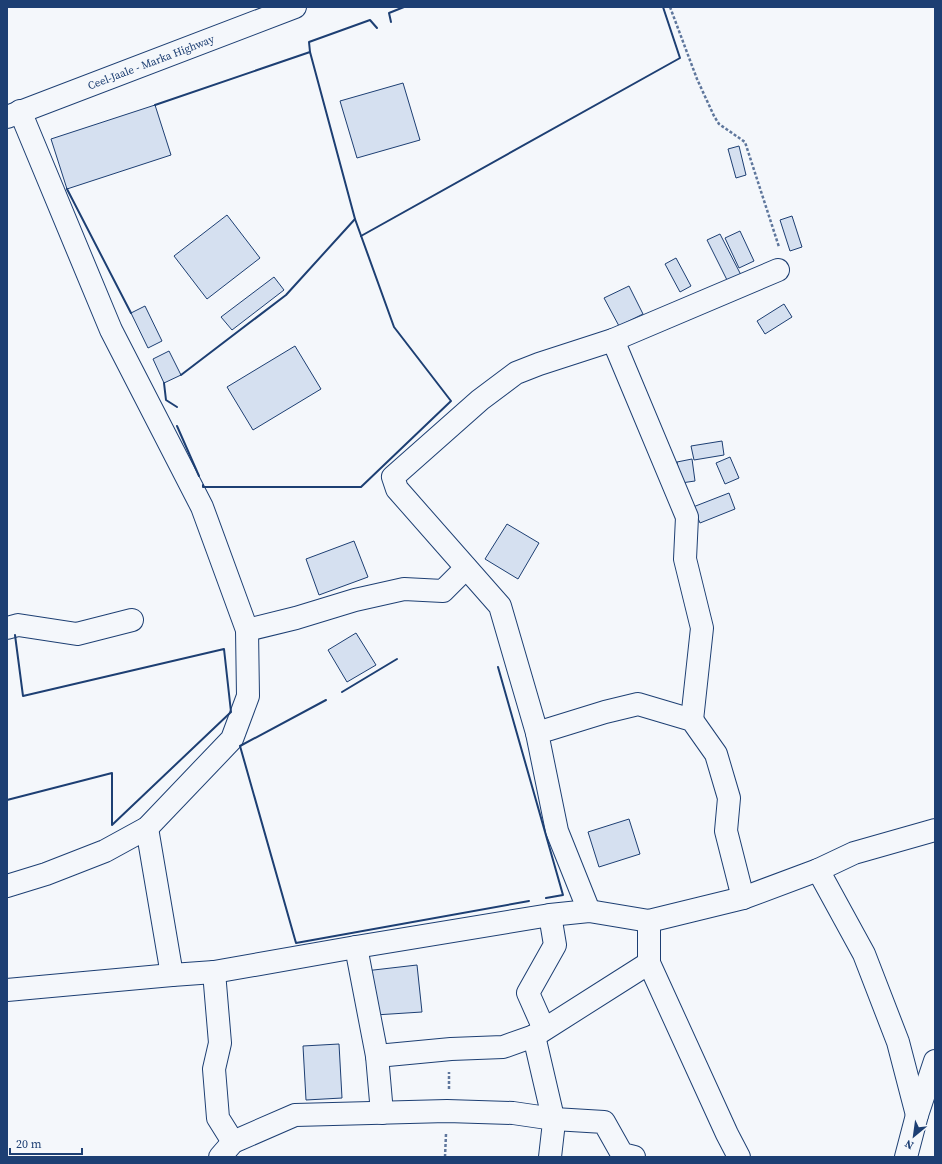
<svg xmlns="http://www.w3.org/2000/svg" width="942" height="1164" font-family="'Source Serif 4',serif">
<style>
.building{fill:#d5e0f0;stroke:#1d3f73}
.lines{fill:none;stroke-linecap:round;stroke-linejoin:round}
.street-casing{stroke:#1d3f73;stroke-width:24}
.secondary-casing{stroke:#1d3f73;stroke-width:24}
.path{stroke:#5e769c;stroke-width:2.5;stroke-dasharray:3 2;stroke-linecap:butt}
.street{stroke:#f4f7fb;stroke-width:22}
.secondary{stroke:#f4f7fb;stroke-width:22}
.wall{stroke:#1d3f73;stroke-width:2}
.labels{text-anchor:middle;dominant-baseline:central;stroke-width:3;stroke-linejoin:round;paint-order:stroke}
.street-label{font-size:11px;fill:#1d3f73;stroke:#f4f7fb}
</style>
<rect width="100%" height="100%" fill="#f4f7fb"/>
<g class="building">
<path d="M403,83l17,57 -63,18 -17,-57z"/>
<path d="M155,105l16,50 -104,34 -16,-50z"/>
<path d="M739,146l7,29 -10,3 -8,-29z"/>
<path d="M227,215l33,43 -53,41 -33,-43z"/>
<path d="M792,216l10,31 -12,4 -10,-31z"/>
<path d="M740,231l14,30 -15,7 -14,-30z"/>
<path d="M720,234l21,41 -13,7 -21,-42z"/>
<path d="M676,258l15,28 -11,6 -15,-28z"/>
<path d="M274,277l10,13 -52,40 -11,-13z"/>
<path d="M629,286l14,28 -24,12 -15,-28z"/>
<path d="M784,304l8,13 -27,17 -8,-13z"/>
<path d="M145,306l17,35 -14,7 -17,-35z"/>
<path d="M295,346l26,43 -68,41 -26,-43z"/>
<path d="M169,351l12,24 -17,8 -11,-24z"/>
<path d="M722,441l2,14 -30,5 -3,-14z"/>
<path d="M730,457l9,21 -14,6 -9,-21z"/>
<path d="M692,459l3,22 -14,2 -4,-21z"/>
<path d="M729,493l6,16 -35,14 -7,-16z"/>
<path d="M507,524l32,19 -21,36 -33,-20z"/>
<path d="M354,541l14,36 -49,18 -13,-36z"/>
<path d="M356,633l20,32 -29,17 -19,-32z"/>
<path d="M629,819l11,35 -41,13 -11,-35z"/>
<path d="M417,965l5,47 -47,3 -10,-44z"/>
<path d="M339,1044l3,54 -36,2 -3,-54z"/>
</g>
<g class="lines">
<defs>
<g id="street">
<path d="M613,340l74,177 -2,42 17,69 -10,92"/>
<path d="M7,628l11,-3 59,9 55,-14"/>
<path d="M247,630l49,-12 59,-18 49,-11 39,2 23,-23"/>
<path d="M537,733l68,-21 33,-8 54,16 24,34 13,44 -3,33 17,67"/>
<path d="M147,828l25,147"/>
<path d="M818,870l46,84 34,88 19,73"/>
<path d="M7,886l39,-12 59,-23 42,-23 85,-89 16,-43 -1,-66 -45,-123 -91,-177 -91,-219"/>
<path d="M589,911l-32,-80 -20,-98 -37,-127 -103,-117 -4,-12 87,-77 36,-27 23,-9 74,-24 165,-70"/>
<path d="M649,921v42l78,171 12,23"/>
<path d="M356,947l21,109 5,57"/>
<path d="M214,972l6,71 -6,26 4,49 15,24"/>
<path d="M7,990l165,-15 42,-3 142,-25 194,-32 39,-4 60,10 94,-23 75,-28 36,-17 81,-23"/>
<path d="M544,1029l-16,-36 27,-48 -5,-30"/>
<path d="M534,1036l20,86 -4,35"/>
<path d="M377,1056l74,-7 52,-2 31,-11 115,-73"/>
<path d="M220,1157l13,-15 62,-27 152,-4 66,2 41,6 50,3 18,32 12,3"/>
<path d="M906,1157l11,-42 18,-54"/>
</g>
<g id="secondary">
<path id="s1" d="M7,117l288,-110"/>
</g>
</defs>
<use href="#street" class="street-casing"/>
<use href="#secondary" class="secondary-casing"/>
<g class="path">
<path d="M670,7l27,72 17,37 5,8 26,18 34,105"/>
<path d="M449,1089v-17"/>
<path d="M445,1157l1,-23"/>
</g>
<use href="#street" class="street"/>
<use href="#secondary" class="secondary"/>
<g class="wall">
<path d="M391,22l-2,-9 15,-6"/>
<path d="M310,52l-1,-10 61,-22 7,8"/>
<path d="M155,105l155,-53 45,167 -69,76 -105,80"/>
<path d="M67,189l64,124"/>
<path d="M361,236l319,-178 -17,-51"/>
<path d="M164,383l2,17 11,7"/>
<path d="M177,426l22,50"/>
<path d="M203,485v2h158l90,-86 -57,-74 -39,-108"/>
<path d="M498,667l65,228 -17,3"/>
<path d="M342,692l55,-33"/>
<path d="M326,700l-86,46 56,197 233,-42"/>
<path d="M7,800l105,-27v52l119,-113 -7,-63 -201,47 -8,-61"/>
</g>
</g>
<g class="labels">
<g class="street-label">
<text stroke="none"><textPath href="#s1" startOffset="154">Ceel-Jaale - Marka Highway</textPath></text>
</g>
</g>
<rect width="942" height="1164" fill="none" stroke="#1d3f73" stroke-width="16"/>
<g transform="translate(914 1136) rotate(209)" stroke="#f4f7fb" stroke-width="3" paint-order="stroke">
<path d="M0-3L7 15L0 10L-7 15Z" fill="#1d3f73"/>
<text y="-6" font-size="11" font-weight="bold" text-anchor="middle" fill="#1d3f73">N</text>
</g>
<path d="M10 1148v6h72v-6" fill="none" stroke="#1d3f73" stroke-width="2"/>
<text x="16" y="1148" font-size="12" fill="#1d3f73" stroke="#f4f7fb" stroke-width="3" paint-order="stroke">20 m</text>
</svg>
